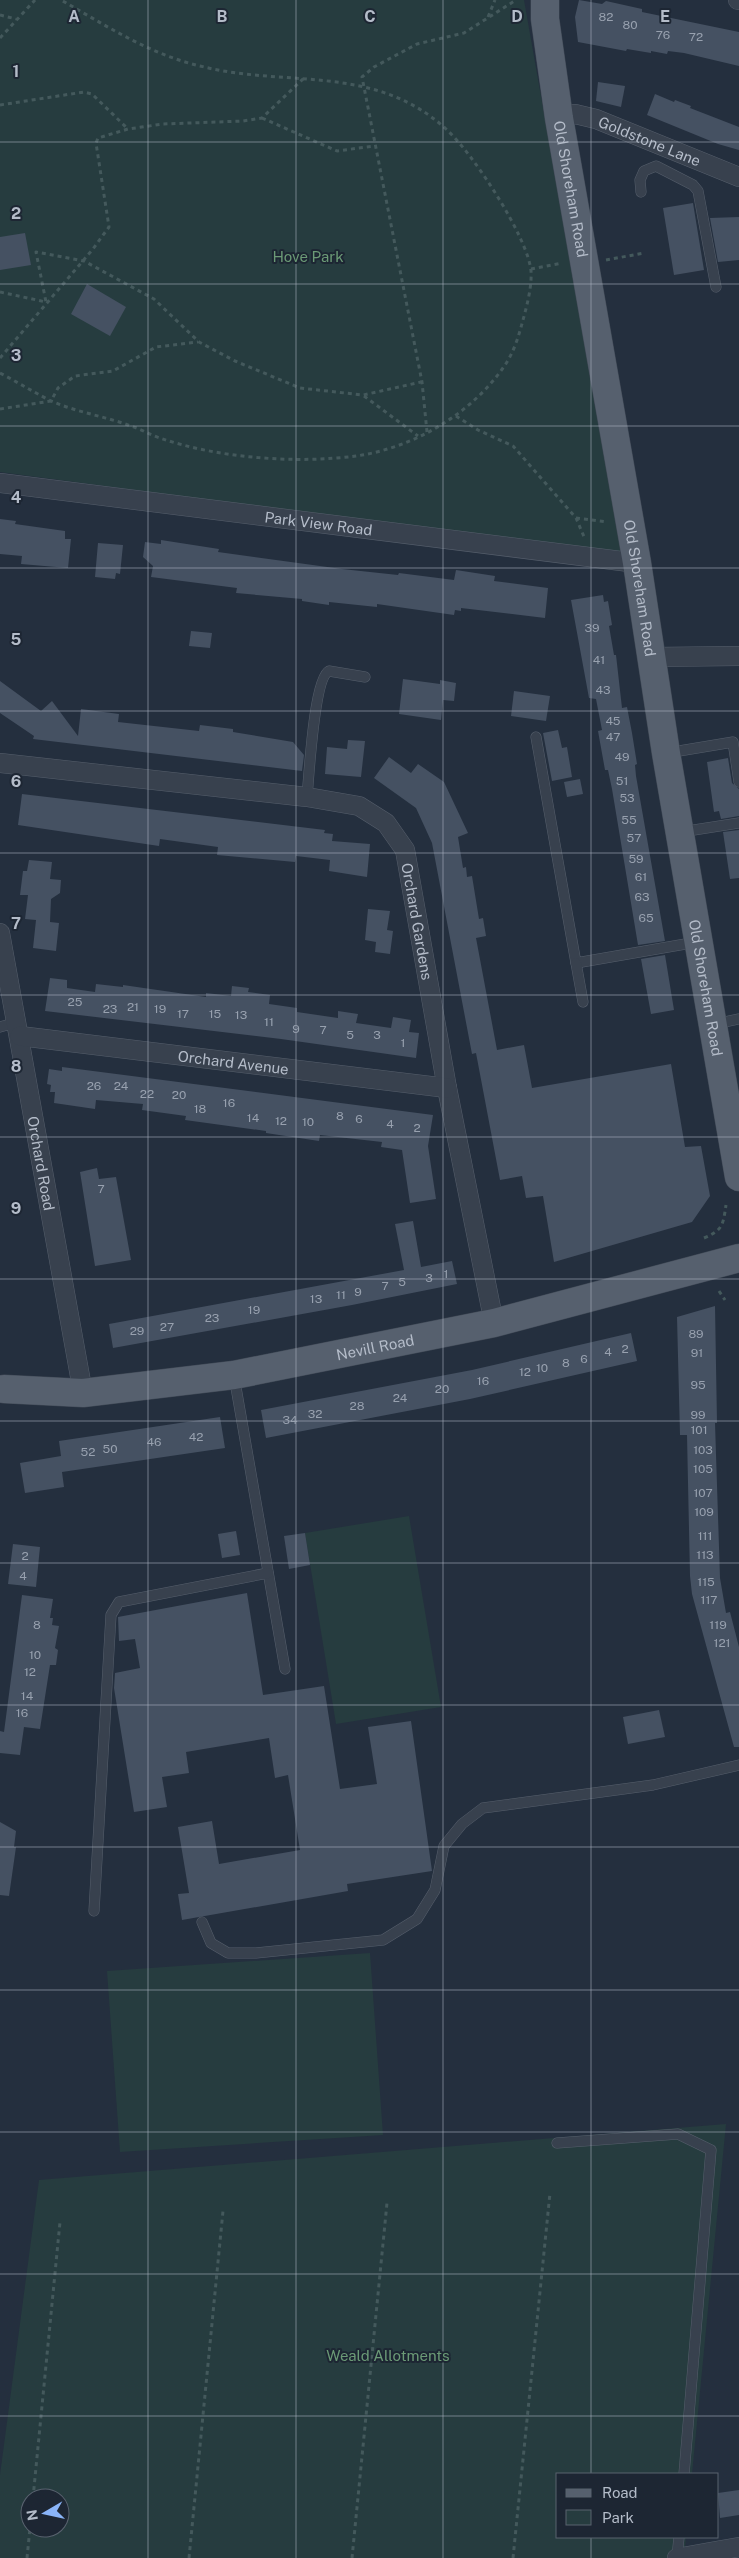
<svg xmlns="http://www.w3.org/2000/svg" width="739" height="2558" font-family="'Public Sans',sans-serif">
<style>
.green{fill:#263c3f;fill-rule:evenodd}
.building{fill:#455162}
.lines{fill:none;stroke-linecap:round;stroke-linejoin:round}
.lane-casing{stroke:#565f6c;stroke-width:11}
.street-casing{stroke:#565f6c;stroke-width:20}
.primary-casing{stroke:#414a57;stroke-width:29}
.path{stroke:#44595c;stroke-width:3;stroke-dasharray:4 4;stroke-linecap:butt}
.lane{stroke:#38414e;stroke-width:10}
.street{stroke:#38414e;stroke-width:19}
.primary{stroke:#56606e;stroke-width:28}
.grid{fill:none;stroke:#b4bcc9;stroke-width:1;stroke-opacity:0.55}
.labels{text-anchor:middle;dominant-baseline:central;stroke-width:4;stroke-linejoin:round;paint-order:stroke}
.number-label{font-size:12px;fill:#98a1af}
.street-label{font-size:15px;fill:#b4bcc9;stroke:#1d2633}
.park-label{font-size:15px;fill:#6b9a76;stroke:#1d2633}
.grid-label{font-size:16px;text-anchor:middle;font-weight:bold;fill:#b4bcc9;stroke:#1d2633;stroke-width:4;stroke-linejoin:round;paint-order:stroke}
</style>
<rect width="100%" height="100%" fill="#242f3e"/>
<g class="green">
<path d="M0,0h524l98,555 -622,-83z"/>
<path d="M409,1516l32,191 -105,17 -31,-191z"/>
<path d="M370,1953l13,182 -263,17 -13,-181z"/>
<path d="M726,2124l-34,350h-134v63h128l-2,21h-684v-83l39,-295zM30,2498h30v30h-30z"/>
</g>
<g class="building">
<path d="M579,0l23,4 4,-3 36,8v3l97,20v34l-55,-13 -16,-2 -1,3 -16,-3v2l-24,-4 -1,2 -48,-9 -3,-25z"/>
<path d="M598,82l27,4 -4,21 -25,-6z"/>
<path d="M655,94l19,8 1,-2 16,6 -1,2 49,19v23l-21,-6 -71,-29z"/>
<path d="M693,203l11,67 -30,5 -11,-67z"/>
<path d="M739,217v43l-21,2 -8,-44z"/>
<path d="M25,233l6,32 -31,5v-33z"/>
<path d="M87,284l39,23 -16,29 -39,-22z"/>
<path d="M0,519l16,2 -1,3 50,7v8h6l-3,29 -47,-4 1,-8 -22,-2z"/>
<path d="M161,540l58,9 -1,3 124,17 56,6 1,-2 55,7 2,-10 39,6 -1,5 54,7 -3,30 -84,-10v3l-6,-1 -1,5 -77,-11v3l-48,-5v3l-27,-4v-2l-66,-6 1,-5 -86,-11 2,-11 -10,-9 2,-15 16,2z"/>
<path d="M98,543l25,2 -3,29 -4,-1 -1,6 -20,-2z"/>
<path d="M603,595l1,7 4,-1 4,24 -3,1 5,29h2l6,53 5,-1 5,26 5,31 -2,1 1,11 29,165 -27,4 -26,-156 -4,-19h-3l-7,-39 4,-1 -6,-31 -7,-1 -18,-98z"/>
<path d="M191,631l21,2 -2,15 -21,-2z"/>
<path d="M403,679l37,5v-4l16,3 -2,18 -11,-1 -2,20 -42,-6z"/>
<path d="M0,681l41,30 11,-10 26,35 3,-27 38,5 -1,8 81,9 1,-6 33,4v3l60,10 11,13 -2,16 -269,-32 1,-3 -34,-23z"/>
<path d="M514,691l36,5 -4,25 -35,-5z"/>
<path d="M558,730l4,18 5,-1 5,30 -20,4 -9,-48z"/>
<path d="M348,740l17,1 -4,36 -36,-3 2,-27 20,2z"/>
<path d="M389,757l22,16 7,-9 26,18 24,51 -10,4 5,31 3,-1 1,10 5,-1 7,43 4,-1 3,18 -10,2 21,112 27,-5 8,43 139,-24 14,83 16,-1 9,50 -18,26 -138,40 -11,-66 -17,2 -4,-22 -22,4 -24,-127 -4,1 -40,-211 -16,-35 -42,-30z"/>
<path d="M728,758l4,25 7,6v27l-18,3 -2,-8 -5,1 -7,-50z"/>
<path d="M580,779l3,15 -16,3 -3,-15z"/>
<path d="M22,794l303,36 -1,3 9,1 -1,7 38,3 -3,33 -38,-6 1,-11 -34,-4 -1,6 -78,-7 1,-8 -58,-8 -1,7 -141,-21z"/>
<path d="M739,830v48l-9,1 -7,-47z"/>
<path d="M29,860l23,2 -2,17 11,1 -1,13 -9,6 -1,23 9,1 -3,28 -23,-3 3,-28 -11,-1 3,-24h-8l3,-24h4z"/>
<path d="M368,909l22,2 -3,19 6,1 -3,23 -15,-2 1,-10 -11,-2z"/>
<path d="M665,955l9,55 -23,4 -10,-55z"/>
<path d="M50,978l17,2v8l28,4 1,-8 27,3v-2l83,12v-4l25,3 1,-10 17,2 -1,4 22,3 -1,9 28,4v4l41,6v-7l20,3 -2,9 35,5 2,-11 18,3 -2,12 10,1 -3,25 -135,-19 -236,-28z"/>
<path d="M62,1067l371,48 -5,31 8,53 -26,4 -8,-53 -21,-3 1,-5 -62,-7 -1,6 -53,-8v-2l-81,-11 1,-4 -44,-6 1,-6 -47,-4 -1,9 -41,-6 1,-11h-5l1,-7 -4,-1 2,-15 13,2z"/>
<path d="M97,1168l2,11 17,-2 15,83 -36,6 -15,-94z"/>
<path d="M413,1221l8,46 31,-6 5,23 -105,21 -239,43 -4,-24 295,-54 -9,-46z"/>
<path d="M715,1306l2,117h-2l5,155 6,35 4,-1 9,35v100h-5l-42,-153 -2,-18 -3,-141h-7l-3,-118z"/>
<path d="M631,1333l6,28 -167,38 -204,39 -5,-28 211,-40z"/>
<path d="M220,1417l5,31 -163,24 2,15 -39,6 -5,-30 41,-7 -2,-15z"/>
<path d="M236,1531l4,24 -18,3 -4,-24z"/>
<path d="M305,1533l5,32 -21,4 -5,-33z"/>
<path d="M13,1544l27,3 -4,40 -28,-3z"/>
<path d="M247,1593l16,102 61,-9 16,103 37,-5 -9,-57 43,-6 21,150 -85,13 1,7 -166,29 -4,-26 11,-1 -11,-66 34,-6 7,43 81,-14 -12,-75 -13,3 -6,-40 -83,14 3,21 -27,4 5,30 -33,5 -20,-124 1,-15 25,-5 -5,-29 -16,2 -1,-24z"/>
<path d="M22,1595l31,4 -3,19h3l-1,7 7,1 -4,22 3,2 -2,15h-6l-10,64 -16,-2 -4,28 -20,-2v-22l4,1z"/>
<path d="M659,1710l6,27 -37,7 -5,-27z"/>
<path d="M0,1822l16,9 -2,16h2l-7,49 -9,-1z"/>
<path d="M739,2490v25l-19,3 -2,-25z"/>
</g>
<g class="lines">
<defs>
<g id="lane">
<path d="M641,192l-1,-12 4,-9 12,-5 37,19 5,6 18,96"/>
<path d="M536,737l40,226 121,-21"/>
<path d="M667,753l66,-11 6,40"/>
<path d="M307,797c2,-20 7,-119 22,-126l36,6"/>
<path d="M681,832l58,-9"/>
<path d="M576,963l7,39"/>
<path d="M715,1024l24,-5"/>
<path d="M0,1027l18,-5"/>
<path d="M234,1376l51,293"/>
<path d="M94,1911l17,-296 8,-13 149,-29"/>
<path d="M202,1922l9,21 17,10h28l127,-13 34,-21 18,-29 9,-44 18,-22 21,-16 170,-23 86,-20"/>
<path d="M557,2143l121,-9 33,16 -27,324"/>
<path d="M677,2558l2,-21"/>
</g>
<g id="street">
<path d="M738,0h1"/>
<path id="s1" d="M559,118l16,-4 21,5 143,58"/>
<path id="s2" d="M0,483l637,80"/>
<path d="M652,657l87,-1"/>
<path id="s3" d="M0,763l307,34 52,9 27,17 19,27 42,238 47,235"/>
<path id="s4" d="M0,933l83,460"/>
<path id="s5" d="M20,1036l427,52"/>
<path d="M677,2558l62,-11"/>
</g>
<g id="primary">
<path id="s6" d="M545,0v19l14,99 78,445 29,190 73,424"/>
<path id="s7" d="M4,1389l79,4 151,-18 260,-52 245,-65"/>
</g>
</defs>
<use href="#lane" class="lane-casing"/>
<use href="#street" class="street-casing"/>
<use href="#primary" class="primary-casing"/>
<g class="path">
<path d="M0,15l16,4"/>
<path d="M488,17l7,-17"/>
<path d="M0,38l35,-38"/>
<path d="M0,105l84,-13 8,2 36,35"/>
<path d="M262,118l75,33 37,-5"/>
<path d="M606,260l38,-7"/>
<path d="M531,269l31,-6"/>
<path d="M0,292l46,10 -10,-50 48,9 70,38 45,43 36,19 65,27 63,7 58,-13"/>
<path d="M0,358l93,-109 16,-22 -13,-84 2,-5 30,-9 35,-5 80,-3 19,-3 43,-41"/>
<path d="M0,373c17,9 32,18 49,27 26,12 55,16 82,26 10,3 19,9 29,12 57,20 136,26 196,18 57,-8 116,-42 149,-91 9,-13 14,-30 18,-45 4,-15 9,-33 8,-49 -3,-34 -59,-119 -85,-142 -72,-66 -161,-41 -246,-63 -51,-12 -95,-41 -139,-66"/>
<path d="M364,396l54,40"/>
<path d="M0,409l51,-8 7,-13 17,-12 38,-5 43,-24 42,-5"/>
<path d="M456,416l22,14 35,16 63,72 9,21"/>
<path d="M427,432l-5,-50 -60,-305 12,-10 43,-23 47,-11 52,-33"/>
<path d="M576,518l31,4"/>
<path d="M704,1238c19,-8 19,-13 22,-33"/>
<path d="M719,1291l6,9"/>
<path d="M33,2498l27,-276"/>
<path d="M27,2558l3,-30"/>
<path d="M189,2558l34,-347"/>
<path d="M352,2558l35,-355"/>
<path d="M513,2558l37,-365"/>
</g>
<use href="#lane" class="lane"/>
<use href="#street" class="street"/>
<use href="#primary" class="primary"/>
</g>
<path class="grid" d="M148,0v2558M296,0v2558M443,0v2558M591,0v2474M0,142h739M0,284h739M0,426h739M0,568h739M0,711h739M0,853h739M0,995h739M0,1137h739M0,1279h739M0,1421h739M0,1563h739M0,1705h739M0,1847h739M0,1990h739M0,2132h739M0,2274h739M0,2416h739M591,2537v21"/>
<g class="labels">
<g class="number-label">
<text x="606" y="17">82</text>
<text x="630" y="25">80</text>
<text x="663" y="35">76</text>
<text x="696" y="37">72</text>
<text x="592" y="628">39</text>
<text x="599" y="660">41</text>
<text x="603" y="690">43</text>
<text x="613" y="721">45</text>
<text x="613" y="737">47</text>
<text x="622" y="757">49</text>
<text x="622" y="781">51</text>
<text x="627" y="798">53</text>
<text x="629" y="820">55</text>
<text x="634" y="838">57</text>
<text x="636" y="859">59</text>
<text x="641" y="877">61</text>
<text x="642" y="897">63</text>
<text x="646" y="918">65</text>
<text x="75" y="1002">25</text>
<text x="133" y="1007">21</text>
<text x="110" y="1009">23</text>
<text x="160" y="1009">19</text>
<text x="183" y="1014">17</text>
<text x="215" y="1014">15</text>
<text x="241" y="1015">13</text>
<text x="269" y="1022">11</text>
<text x="296" y="1029">9</text>
<text x="323" y="1030">7</text>
<text x="350" y="1035">5</text>
<text x="377" y="1035">3</text>
<text x="403" y="1043">1</text>
<text x="94" y="1086">26</text>
<text x="121" y="1086">24</text>
<text x="147" y="1094">22</text>
<text x="179" y="1095">20</text>
<text x="229" y="1103">16</text>
<text x="200" y="1109">18</text>
<text x="340" y="1116">8</text>
<text x="253" y="1118">14</text>
<text x="359" y="1119">6</text>
<text x="281" y="1121">12</text>
<text x="308" y="1122">10</text>
<text x="390" y="1124">4</text>
<text x="417" y="1128">2</text>
<text x="101" y="1189">7</text>
<text x="446" y="1274">1</text>
<text x="429" y="1278">3</text>
<text x="402" y="1282">5</text>
<text x="385" y="1286">7</text>
<text x="358" y="1292">9</text>
<text x="341" y="1295">11</text>
<text x="316" y="1299">13</text>
<text x="254" y="1310">19</text>
<text x="212" y="1318">23</text>
<text x="167" y="1327">27</text>
<text x="137" y="1331">29</text>
<text x="696" y="1334">89</text>
<text x="625" y="1349">2</text>
<text x="608" y="1352">4</text>
<text x="697" y="1353">91</text>
<text x="584" y="1359">6</text>
<text x="566" y="1363">8</text>
<text x="542" y="1368">10</text>
<text x="525" y="1372">12</text>
<text x="483" y="1381">16</text>
<text x="698" y="1385">95</text>
<text x="442" y="1389">20</text>
<text x="400" y="1398">24</text>
<text x="357" y="1406">28</text>
<text x="315" y="1414">32</text>
<text x="698" y="1415">99</text>
<text x="290" y="1420">34</text>
<text x="699" y="1430">101</text>
<text x="196" y="1437">42</text>
<text x="154" y="1442">46</text>
<text x="110" y="1449">50</text>
<text x="703" y="1450">103</text>
<text x="88" y="1452">52</text>
<text x="703" y="1469">105</text>
<text x="703" y="1493">107</text>
<text x="704" y="1512">109</text>
<text x="705" y="1536">111</text>
<text x="705" y="1555">113</text>
<text x="25" y="1556">2</text>
<text x="23" y="1576">4</text>
<text x="706" y="1582">115</text>
<text x="709" y="1600">117</text>
<text x="37" y="1625">8</text>
<text x="718" y="1625">119</text>
<text x="722" y="1643">121</text>
<text x="35" y="1655">10</text>
<text x="30" y="1672">12</text>
<text x="27" y="1696">14</text>
<text x="22" y="1713">16</text>
</g>
<g class="street-label">
<text stroke="none"><textPath href="#s1" startOffset="96">Goldstone Lane</textPath></text>
<text stroke="none"><textPath href="#s6" startOffset="191">Old Shoreham Road</textPath></text>
<text stroke="none"><textPath href="#s2" startOffset="321">Park View Road</textPath></text>
<text stroke="none"><textPath href="#s6" startOffset="596">Old Shoreham Road</textPath></text>
<text stroke="none"><textPath href="#s3" startOffset="499">Orchard Gardens</textPath></text>
<text stroke="none"><textPath href="#s6" startOffset="1001">Old Shoreham Road</textPath></text>
<text stroke="none"><textPath href="#s5" startOffset="215">Orchard Avenue</textPath></text>
<text stroke="none"><textPath href="#s4" startOffset="234">Orchard Road</textPath></text>
<text stroke="none"><textPath href="#s7" startOffset="375">Nevill Road</textPath></text>
</g>
<g class="park-label">
<text x="308" y="256">Hove Park</text>
<text x="388" y="2355">Weald Allotments</text>
</g>
</g>
<g class="grid-label">
<text x="74" y="22">A</text>
<text x="222" y="22">B</text>
<text x="370" y="22">C</text>
<text x="517" y="22">D</text>
<text x="665" y="22">E</text>
<text x="16" y="77">1</text>
<text x="16" y="219">2</text>
<text x="16" y="361">3</text>
<text x="16" y="503">4</text>
<text x="16" y="645">5</text>
<text x="16" y="787">6</text>
<text x="16" y="929">7</text>
<text x="16" y="1072">8</text>
<text x="16" y="1214">9</text>
</g>
<rect x="556" y="2473" width="162" height="65" fill="#1d2633" stroke="#59626f"/>
<rect x="566" y="2489" width="25" height="8" fill="#56606e" stroke="#59626f"/>
<text x="602" y="2498" font-size="15" fill="#b4bcc9">Road</text>
<rect x="566" y="2510" width="25" height="15" fill="#263c3f" stroke="#59626f"/>
<text x="602" y="2523" font-size="15" fill="#b4bcc9">Park</text>
<g transform="translate(45 2513) rotate(261)"><circle r="24" fill="#1d2633" stroke="#59626f"/>
<path d="M0-4L9 19L0 12L-9 19Z" fill="#8ab4f8"/>
<text y="-8" font-size="14" font-weight="bold" text-anchor="middle" fill="#b4bcc9">N</text>
</g>
</svg>
